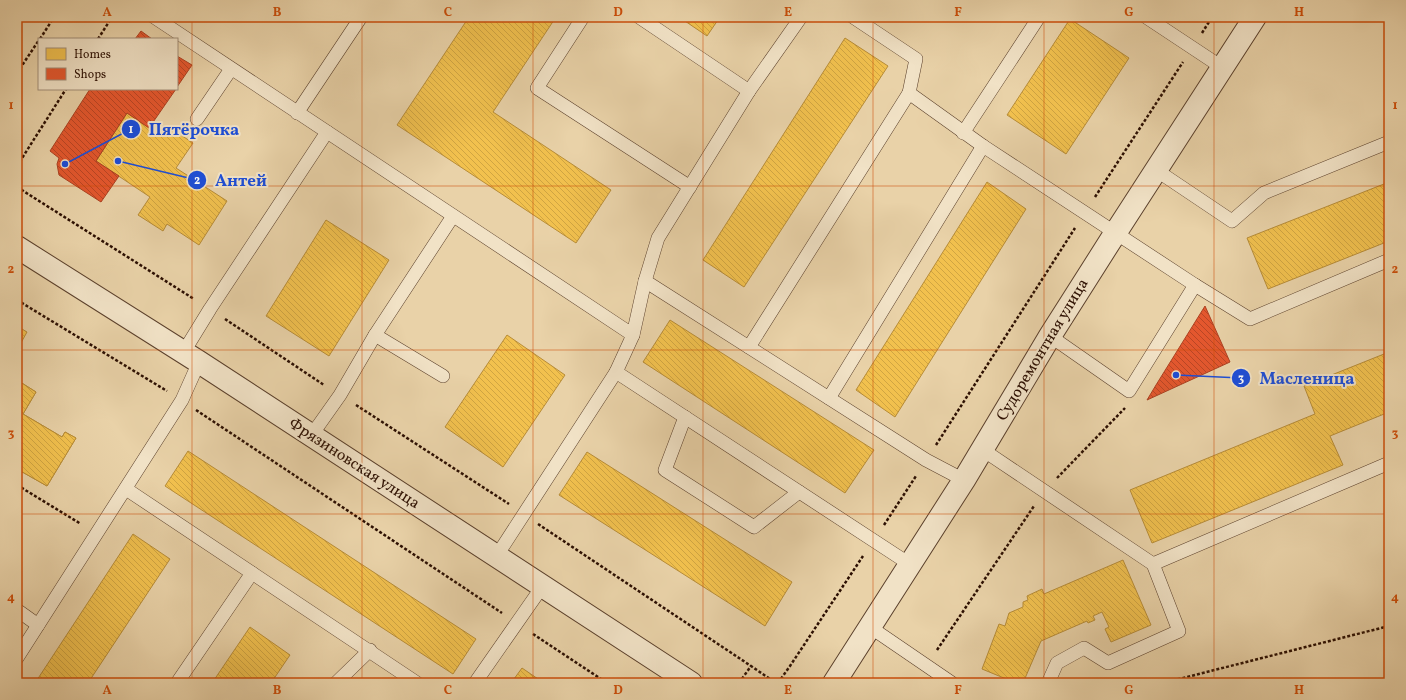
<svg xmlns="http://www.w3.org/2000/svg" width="1406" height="700" font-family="Vollkorn,serif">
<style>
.homes{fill:url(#homes-back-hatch);stroke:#b78c37}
.shops{fill:url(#shops-back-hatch);stroke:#ad4121}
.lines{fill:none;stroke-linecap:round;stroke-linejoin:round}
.lane-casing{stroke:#5b402c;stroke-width:14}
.street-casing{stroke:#5b402c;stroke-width:24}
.path{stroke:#2c0f02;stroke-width:2.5;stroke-dasharray:3 2;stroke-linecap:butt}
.lane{stroke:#f1e2c6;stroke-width:13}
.street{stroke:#f1e2c6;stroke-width:22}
.grid{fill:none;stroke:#cc4e0a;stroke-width:1;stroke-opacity:0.55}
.labels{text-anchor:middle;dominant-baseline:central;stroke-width:4;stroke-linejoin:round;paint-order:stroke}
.street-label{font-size:16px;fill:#2c0f02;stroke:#f1e2c6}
.leader{fill:none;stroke:#1d4ed8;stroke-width:1.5}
.callout-dot{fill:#1d4ed8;stroke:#f1e2c6;stroke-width:1.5}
.mark-label{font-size:12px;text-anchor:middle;font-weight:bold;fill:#fff}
.callout-label{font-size:17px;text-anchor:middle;font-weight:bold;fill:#1d4ed8;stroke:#f1e2c6;stroke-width:4;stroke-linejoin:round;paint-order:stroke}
.neatline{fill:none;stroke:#cc4e0a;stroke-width:1.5}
.grid-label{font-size:13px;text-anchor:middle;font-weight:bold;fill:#cc4e0a}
</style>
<defs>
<pattern id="homes-back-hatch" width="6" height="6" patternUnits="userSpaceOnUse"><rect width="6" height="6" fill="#f2c14e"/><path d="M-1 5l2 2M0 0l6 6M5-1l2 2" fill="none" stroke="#d0a542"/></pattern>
<pattern id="shops-back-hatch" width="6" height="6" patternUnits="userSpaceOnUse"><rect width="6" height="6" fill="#e4572e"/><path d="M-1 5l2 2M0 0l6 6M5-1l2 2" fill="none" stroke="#b94625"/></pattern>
</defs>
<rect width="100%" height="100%" fill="#e9d2a8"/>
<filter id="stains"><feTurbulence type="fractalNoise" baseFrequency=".005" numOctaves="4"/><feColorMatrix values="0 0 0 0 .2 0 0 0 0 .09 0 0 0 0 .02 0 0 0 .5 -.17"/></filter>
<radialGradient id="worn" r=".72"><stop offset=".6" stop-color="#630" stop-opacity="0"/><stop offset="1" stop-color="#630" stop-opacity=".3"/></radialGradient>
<g class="homes">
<path d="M469,17h87l-63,95 118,78 -35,53 -179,-118z"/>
<path d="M679,17h41l-13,19z"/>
<path d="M1070,19l59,39 -63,96 -59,-39z"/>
<path d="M845,38l43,28 -144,221 -41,-27z"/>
<path d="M127,113l34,22 6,-9 26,17 -17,25 51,33 -28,44 -32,-21 -4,7 -25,-16 12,-18 -54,-36z"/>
<path d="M987,182l39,27 -131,208 -39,-27z"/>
<path d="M1389,182v59l-121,48 -21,-51z"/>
<path d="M326,220l63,40 -60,96 -63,-40z"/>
<path d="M670,320l204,130 -29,43 -202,-131z"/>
<path d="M17,326l10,6 -10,18z"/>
<path d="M507,335l58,40 -62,92 -58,-40z"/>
<path d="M1389,352v60l-59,24 13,29 -191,78 -22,-53 185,-76 -11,-28z"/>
<path d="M17,380l19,12 -13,22 39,23 3,-5 11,6 -29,48 -30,-17z"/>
<path d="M17,380l19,12 -13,22 39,23 3,-5 11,6 -29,48 -30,-17z"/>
<path d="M188,451l288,188 -23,35 -288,-188z"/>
<path d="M587,452l205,130 -27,44 -206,-131z"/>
<path d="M133,534l37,25 -82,124h-53z"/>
<path d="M1123,560l28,65 -40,17 -6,-13 4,-2 -7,-15 -9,4 2,4 -7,3 -1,-2 -46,20 -18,42h-7l-34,-14 17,-45 6,2 4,-13 14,-6v-5l5,-2 -1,-4 15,-7 2,5z"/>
<path d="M250,627l40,28 -19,28h-59z"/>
<path d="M522,668l22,15h-33z"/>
</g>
<g class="shops">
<path d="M141,31l11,8h-17z"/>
<path d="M177,56l15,9 -15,22z"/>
<path d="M90,89h86l-27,39 -22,-15 -31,48 23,15 -18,26 -42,-27 -2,-11 2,-6 -9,-7z"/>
<path d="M1205,306l25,56 -83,38 9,-15z"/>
</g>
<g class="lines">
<defs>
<g id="lane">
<path d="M154,17l479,318 12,-54 13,-43 91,-147 52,-74"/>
<path d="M583,17l-46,71 153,99"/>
<path d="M639,17l110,74"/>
<path d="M853,17l63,42 -7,34"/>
<path d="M1146,17l77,51"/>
<path d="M297,113l64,-96"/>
<path d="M197,119l34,-50"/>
<path d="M963,133l76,-116"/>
<path d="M1156,170l76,51 32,-28 125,-51"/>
<path d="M645,281l281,179 38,20"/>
<path d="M375,335l68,41"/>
<path d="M1050,336l79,55 66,-106"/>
<path d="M749,347l160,-254 74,53 212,139 55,34 139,-59"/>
<path d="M183,353l27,-44 117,-177"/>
<path d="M616,372l17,-37"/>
<path d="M829,398l154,-252"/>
<path d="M685,417l-20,53 89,57 45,-35"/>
<path d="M311,436l29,-41 35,-60 78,-119"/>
<path d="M983,450l170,114 236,-101"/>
<path d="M126,489l291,194"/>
<path d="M496,557l120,-185 295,193"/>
<path d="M17,610l21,15"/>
<path d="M870,627l82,56"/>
<path d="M17,658l165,-258 17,-38"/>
<path d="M177,683l75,-110"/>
<path d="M336,683l34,-33"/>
<path d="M475,683l67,-96"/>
<path d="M1048,683l9,-20 27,-15 24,15 71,-32 -26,-67"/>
</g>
<g id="street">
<path d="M17,247l182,115 492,321"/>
<path d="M834,683l130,-203 86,-144 66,-104 139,-215"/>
</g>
</defs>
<use href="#lane" class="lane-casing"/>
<use href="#street" class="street-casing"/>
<g class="path">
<path d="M1202,33l10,-16"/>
<path d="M40,39l14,-22"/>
<path d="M98,39l14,-22"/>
<path d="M17,73l22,-33"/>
<path d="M17,166l49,-77"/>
<path d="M17,187l177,112"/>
<path d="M1095,197l88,-135"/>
<path d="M17,300l150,91"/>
<path d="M225,319l99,66"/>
<path d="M356,405l153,99"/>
<path d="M196,410l306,203"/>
<path d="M936,445l139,-217"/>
<path d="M1057,478l68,-70"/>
<path d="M17,485l64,39"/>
<path d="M538,524l213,142"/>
<path d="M884,525l32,-49"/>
<path d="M533,634l74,49"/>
<path d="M937,650l97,-144"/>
<path d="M739,683l12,-17 25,17"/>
<path d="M778,683l12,-17 73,-110"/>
<path d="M1163,683l226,-57"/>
</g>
<use href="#lane" class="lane"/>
<use href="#street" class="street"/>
</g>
<path class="grid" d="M192,17v666M362,17v666M533,17v666M703,17v666M873,17v666M1044,17v666M1214,17v666M17,186h1372M17,350h1372M17,514h1372"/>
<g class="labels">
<g class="street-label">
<text transform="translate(1043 350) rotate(-59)">Судоремонтная улица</text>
<text transform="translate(354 464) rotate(33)">Фрязиновская улица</text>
</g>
</g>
<path class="leader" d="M65 164L131 129M118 161L197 180M1176 375L1241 378"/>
<g class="callout-dot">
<circle cx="65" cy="164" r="4"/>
<circle cx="118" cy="161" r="4"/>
<circle cx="1176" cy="375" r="4"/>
<circle cx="131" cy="129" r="10"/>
<circle cx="197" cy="180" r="10"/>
<circle cx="1241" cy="378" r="10"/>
</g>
<g class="mark-label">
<text x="131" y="133">1</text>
<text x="197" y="184">2</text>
<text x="1241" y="382">3</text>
</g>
<g class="callout-label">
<text x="194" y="135">Пятёрочка</text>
<text x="241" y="186">Антей</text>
<text x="1307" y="384">Масленица</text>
</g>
<rect width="1406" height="700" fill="none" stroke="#e9d2a8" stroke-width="44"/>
<rect x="38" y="38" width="140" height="52" fill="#f1e2c6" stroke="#a28e78"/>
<rect x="46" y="48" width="20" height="12" fill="#f2c14e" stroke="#a28e78"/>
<text x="74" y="58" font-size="12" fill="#2c0f02">Homes</text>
<rect x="46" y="68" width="20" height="12" fill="#e4572e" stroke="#a28e78"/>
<text x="74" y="78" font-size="12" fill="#2c0f02">Shops</text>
<rect x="22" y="22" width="1362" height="656" class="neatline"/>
<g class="grid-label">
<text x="107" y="16">A</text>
<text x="277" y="16">B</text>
<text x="448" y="16">C</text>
<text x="618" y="16">D</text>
<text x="788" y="16">E</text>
<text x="958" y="16">F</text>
<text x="1129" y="16">G</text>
<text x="1299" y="16">H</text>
<text x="11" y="109">1</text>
<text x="1395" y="109">1</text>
<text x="11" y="273">2</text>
<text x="1395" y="273">2</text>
<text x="11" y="437">3</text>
<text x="1395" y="437">3</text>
<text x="11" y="601">4</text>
<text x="1395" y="601">4</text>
<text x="107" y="694">A</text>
<text x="277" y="694">B</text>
<text x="448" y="694">C</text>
<text x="618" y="694">D</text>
<text x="788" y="694">E</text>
<text x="958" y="694">F</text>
<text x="1129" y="694">G</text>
<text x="1299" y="694">H</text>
</g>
<rect width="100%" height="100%" filter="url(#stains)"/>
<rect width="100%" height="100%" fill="url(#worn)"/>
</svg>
